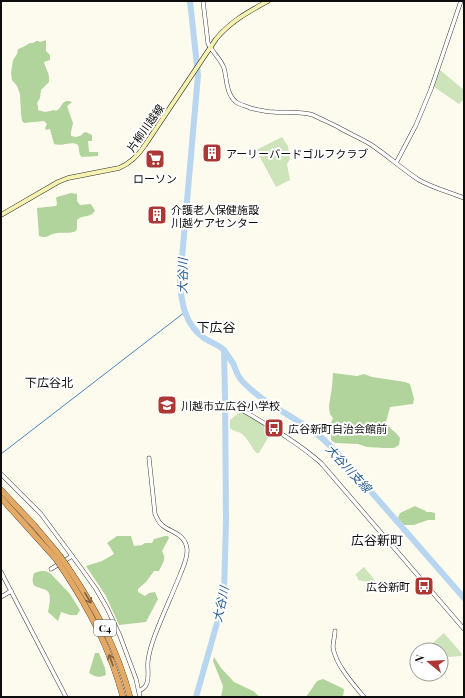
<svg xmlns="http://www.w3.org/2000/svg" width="465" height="698" font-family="'Playfair Display','Noto Sans JP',serif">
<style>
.green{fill:#cde4bb}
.forest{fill:#b1d39c}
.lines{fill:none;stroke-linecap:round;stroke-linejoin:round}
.stream{stroke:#4786be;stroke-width:1}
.river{stroke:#b8d6ef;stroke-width:6}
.tertiary-casing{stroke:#404040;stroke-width:4.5}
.secondary-casing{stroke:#2f2f2f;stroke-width:5}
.motorway-casing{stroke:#1e1e1e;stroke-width:6}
.tertiary{stroke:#fff;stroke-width:3.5}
.secondary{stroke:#f6f3b0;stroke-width:4}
.motorway{stroke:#e4a965;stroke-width:5.5}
.motorway-bridge-casing{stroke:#1e1e1e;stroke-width:6;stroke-linecap:butt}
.motorway-bridge{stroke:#e4a965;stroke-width:5.5}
.oneway{stroke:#83633d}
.labels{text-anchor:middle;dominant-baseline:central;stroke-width:4;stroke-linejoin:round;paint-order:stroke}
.shield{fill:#fff;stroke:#565656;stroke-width:1}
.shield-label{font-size:10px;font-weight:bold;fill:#0d0d0d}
.street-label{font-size:11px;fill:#0d0d0d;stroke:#fff}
.poi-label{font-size:11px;fill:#0d0d0d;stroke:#fff;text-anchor:start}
.water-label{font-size:12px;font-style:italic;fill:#245990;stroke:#fff}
.neighbourhood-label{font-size:12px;fill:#0d0d0d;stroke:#fff}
.quarter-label{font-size:13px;fill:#0d0d0d;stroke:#fff}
</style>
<rect width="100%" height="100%" fill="#fdfbee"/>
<g class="green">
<path d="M440,70l24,20v9l-5,5 -25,-17z"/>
<path d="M282,137l6,9 2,13 -3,5 3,16 -14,7 -20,-37z"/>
<path d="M241,411l31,20 -13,22h-3c-4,-6 -8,-14 -14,-19 -4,-3 -8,-2 -12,-6v-8z"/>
<path d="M364,567l14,17 -20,-4 -1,-4 -2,-1z"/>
<path d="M444,633l18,21 -1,2 -14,1 -6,-2v-5h-11l-2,-2v-1z"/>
</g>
<g class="forest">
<path d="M46,40v11l4,4v5l-6,2c2,8 6,11 5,20l-8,8 -1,8 -3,5 1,3v4l7,2 9,-2 2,1c7,-3 5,-13 16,-9l-5,4 6,17 -2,9v4l5,1 6,-2 1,-2 3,-1 6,3v6h-4l1,11h9v4l-16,1 -2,-2c-1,-3 -1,-8 -2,-10 -5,-5 -17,2 -24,-1l-4,-15 -4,1 -1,-2 2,-4 -3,-3 -20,2 -2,-2 -1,-7 -1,-20 -3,-8 -5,-6 -1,-7 2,-13 4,-6 1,-5 5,-2 7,-4h3l3,-2h2l2,1z"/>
<path d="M71,193l6,1v7l3,4 11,-1 4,7c-6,8 -13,3 -18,9v8l-1,3c-7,3 -12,1 -19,2 -9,1 -8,6 -18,3l-2,-28 19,-2 1,-2 -1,-6 1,-1z"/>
<path d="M333,373l24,3 7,-2 8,3 33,5 5,2 4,15 -1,5 -23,3 -4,15 5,7 5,4 4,5 -1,7 -5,3h-10l-17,-1 -9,-3 -23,-1 -4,-3v-17l2,-5 -3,-4 -1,-8 3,-19z"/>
<path d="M415,506c3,2 7,3 11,5v1h5l4,1v7h-7l-14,5h-10l-6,-7 2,-5z"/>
<path d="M117,536h14l3,10 8,-1 3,-2h7l2,-4 11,-3h3l1,2 -7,13c5,9 1,11 -3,20h-5l-8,11 -8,7v3l7,4 4,-3 6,-1 3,7 -12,23 -27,3 -13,-29 -20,-30 16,-5 12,-7 -4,-7 -3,-4z"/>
<path d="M41,571h4l5,2 20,21 10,16 -3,5h-7l-9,-3 -3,9 -10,-9c1,-5 3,-14 1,-19 -5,-9 -21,0 -15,-20z"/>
<path d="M95,653h4l6,15 1,7c-7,3 -11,2 -17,-2z"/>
<path d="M214,657l7,11 13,14 19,9 7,6h-39l2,-11 -10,-25z"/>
<path d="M323,679l21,10 -1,8h-37l11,-16z"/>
</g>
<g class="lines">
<path class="stream" d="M1,454l184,-142"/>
<g class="river">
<path d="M190,1l8,74 -18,206c1,21 5,44 24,57 6,4 15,7 20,12 3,4 6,9 9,13 3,7 4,13 10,19 20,21 50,34 74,52 8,6 15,14 22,21l125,143"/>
<path d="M196,697l25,-88 3,-15 2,-74 -1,-124 -1,-46"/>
</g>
<defs>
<g id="tertiary">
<path d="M203,1l5,42c4,9 12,15 16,25 3,11 2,26 12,34 4,3 10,4 14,6 8,2 16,4 24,4 13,1 26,-1 39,3 8,4 17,8 25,12 10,6 22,11 32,17 17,11 32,25 49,36 14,8 30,12 45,18"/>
<path d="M396,163l20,-38 15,-36 30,-88"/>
<path d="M239,408c28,17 57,33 82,55l143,166"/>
<path d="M1,474l40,40 40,54 15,21 11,19 13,28 16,43 4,18"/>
<path d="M51,569l21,-13"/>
<path d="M1,572l65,125"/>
<path d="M1,597l10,-6"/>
<path d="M335,631c0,5 -2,11 -2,16 2,17 20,37 31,50"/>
<path d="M139,691c3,-2 6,-3 7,-6 4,-7 1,-16 2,-24 1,-9 4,-18 7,-26 8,-21 17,-40 25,-60 3,-8 8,-17 7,-26 -2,-16 -16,-16 -25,-24 -4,-3 -5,-7 -7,-11l-6,-56"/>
</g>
<path id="secondary" d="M1,215l57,-33 10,-4 51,-10c12,-5 19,-12 26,-23l71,-106c15,-18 32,-27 52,-38"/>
<g id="motorway">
<path d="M1,490l33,35 26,31"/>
<path d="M1,498l55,61"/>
<path d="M67,566c28,41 50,82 63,131"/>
<path d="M62,568c28,42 48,81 61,129"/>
</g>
</defs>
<use href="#tertiary" class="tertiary-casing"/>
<use href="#secondary" class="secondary-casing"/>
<use href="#motorway" class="motorway-casing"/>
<use href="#tertiary" class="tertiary"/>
<use href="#secondary" class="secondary"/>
<use href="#motorway" class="motorway"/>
<defs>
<g id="motorway-bridge">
<path d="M60,556l7,10"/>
<path d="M56,559l6,9"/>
</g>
</defs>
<use href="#motorway-bridge" class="motorway-bridge-casing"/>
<use href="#motorway-bridge" class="motorway-bridge"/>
</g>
<defs><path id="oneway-shaft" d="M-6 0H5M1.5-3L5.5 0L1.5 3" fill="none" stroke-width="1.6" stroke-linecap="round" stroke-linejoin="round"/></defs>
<g class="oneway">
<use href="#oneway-shaft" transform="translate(88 598) rotate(59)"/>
<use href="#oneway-shaft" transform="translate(111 660) rotate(-110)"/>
</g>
<defs>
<symbol id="building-square" viewBox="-11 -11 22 22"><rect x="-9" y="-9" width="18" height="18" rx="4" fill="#ad3734" stroke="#fff"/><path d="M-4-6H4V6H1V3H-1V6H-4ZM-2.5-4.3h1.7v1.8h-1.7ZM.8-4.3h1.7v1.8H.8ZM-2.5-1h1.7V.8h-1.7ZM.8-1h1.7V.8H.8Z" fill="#fff"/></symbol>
<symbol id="supermarket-square" viewBox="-11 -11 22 22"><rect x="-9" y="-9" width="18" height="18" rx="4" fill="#ad3734" stroke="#fff"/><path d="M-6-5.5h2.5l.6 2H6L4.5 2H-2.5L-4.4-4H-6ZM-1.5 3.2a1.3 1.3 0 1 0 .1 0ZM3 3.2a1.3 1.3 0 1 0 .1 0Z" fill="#fff"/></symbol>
<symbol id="school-square" viewBox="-11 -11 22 22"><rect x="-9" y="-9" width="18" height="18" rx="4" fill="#ad3734" stroke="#fff"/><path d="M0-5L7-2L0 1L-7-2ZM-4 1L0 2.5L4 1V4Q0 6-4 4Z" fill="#fff"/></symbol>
<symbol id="bus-square" viewBox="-11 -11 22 22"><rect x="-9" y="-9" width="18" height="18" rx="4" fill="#ad3734" stroke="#fff"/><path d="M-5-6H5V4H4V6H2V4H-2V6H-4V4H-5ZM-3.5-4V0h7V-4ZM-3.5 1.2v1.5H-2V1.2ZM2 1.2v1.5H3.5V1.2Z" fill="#fff"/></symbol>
</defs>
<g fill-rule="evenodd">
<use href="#building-square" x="201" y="142" width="22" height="22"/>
<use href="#supermarket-square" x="144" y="148" width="22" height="22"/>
<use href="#building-square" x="146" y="204" width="22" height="22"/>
<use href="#school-square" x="156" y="394" width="22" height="22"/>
<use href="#bus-square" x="263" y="417" width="22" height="22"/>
<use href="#bus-square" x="413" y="575" width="22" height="22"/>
</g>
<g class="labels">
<rect class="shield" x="94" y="620" width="22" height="16" rx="3"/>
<g class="shield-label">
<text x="105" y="628">C4</text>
</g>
<g class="street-label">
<text transform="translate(145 128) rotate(-55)">片柳川越線</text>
</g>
<g class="poi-label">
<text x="226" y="153">アーリーバードゴルフクラブ</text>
<text x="155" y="178" text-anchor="middle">ローソン</text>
<text x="171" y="209">介護老人保健施設<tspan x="171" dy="13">川越ケアセンター</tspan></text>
<text x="181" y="405">川越市立広谷小学校</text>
<text x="288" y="428">広谷新町自治会館前</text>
<text x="410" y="586" text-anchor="end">広谷新町</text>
</g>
<g class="water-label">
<text transform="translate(182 276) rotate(-89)">大谷川</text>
<text transform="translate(349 468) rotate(47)">大谷川支線</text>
<text transform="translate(220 604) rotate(-78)">大谷川</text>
</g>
<g class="neighbourhood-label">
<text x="49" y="382">下広谷北</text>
</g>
<g class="quarter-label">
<text x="216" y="326">下広谷</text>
<text x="377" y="539">広谷新町</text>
</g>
</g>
<rect width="465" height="698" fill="none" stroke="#0d0d0d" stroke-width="4"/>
<g transform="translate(429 662) rotate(288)"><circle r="19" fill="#ffffff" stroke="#9e9e9e"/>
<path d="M0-3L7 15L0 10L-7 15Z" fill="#ad3734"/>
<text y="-6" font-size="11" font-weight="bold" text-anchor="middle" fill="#0d0d0d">N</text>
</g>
</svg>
